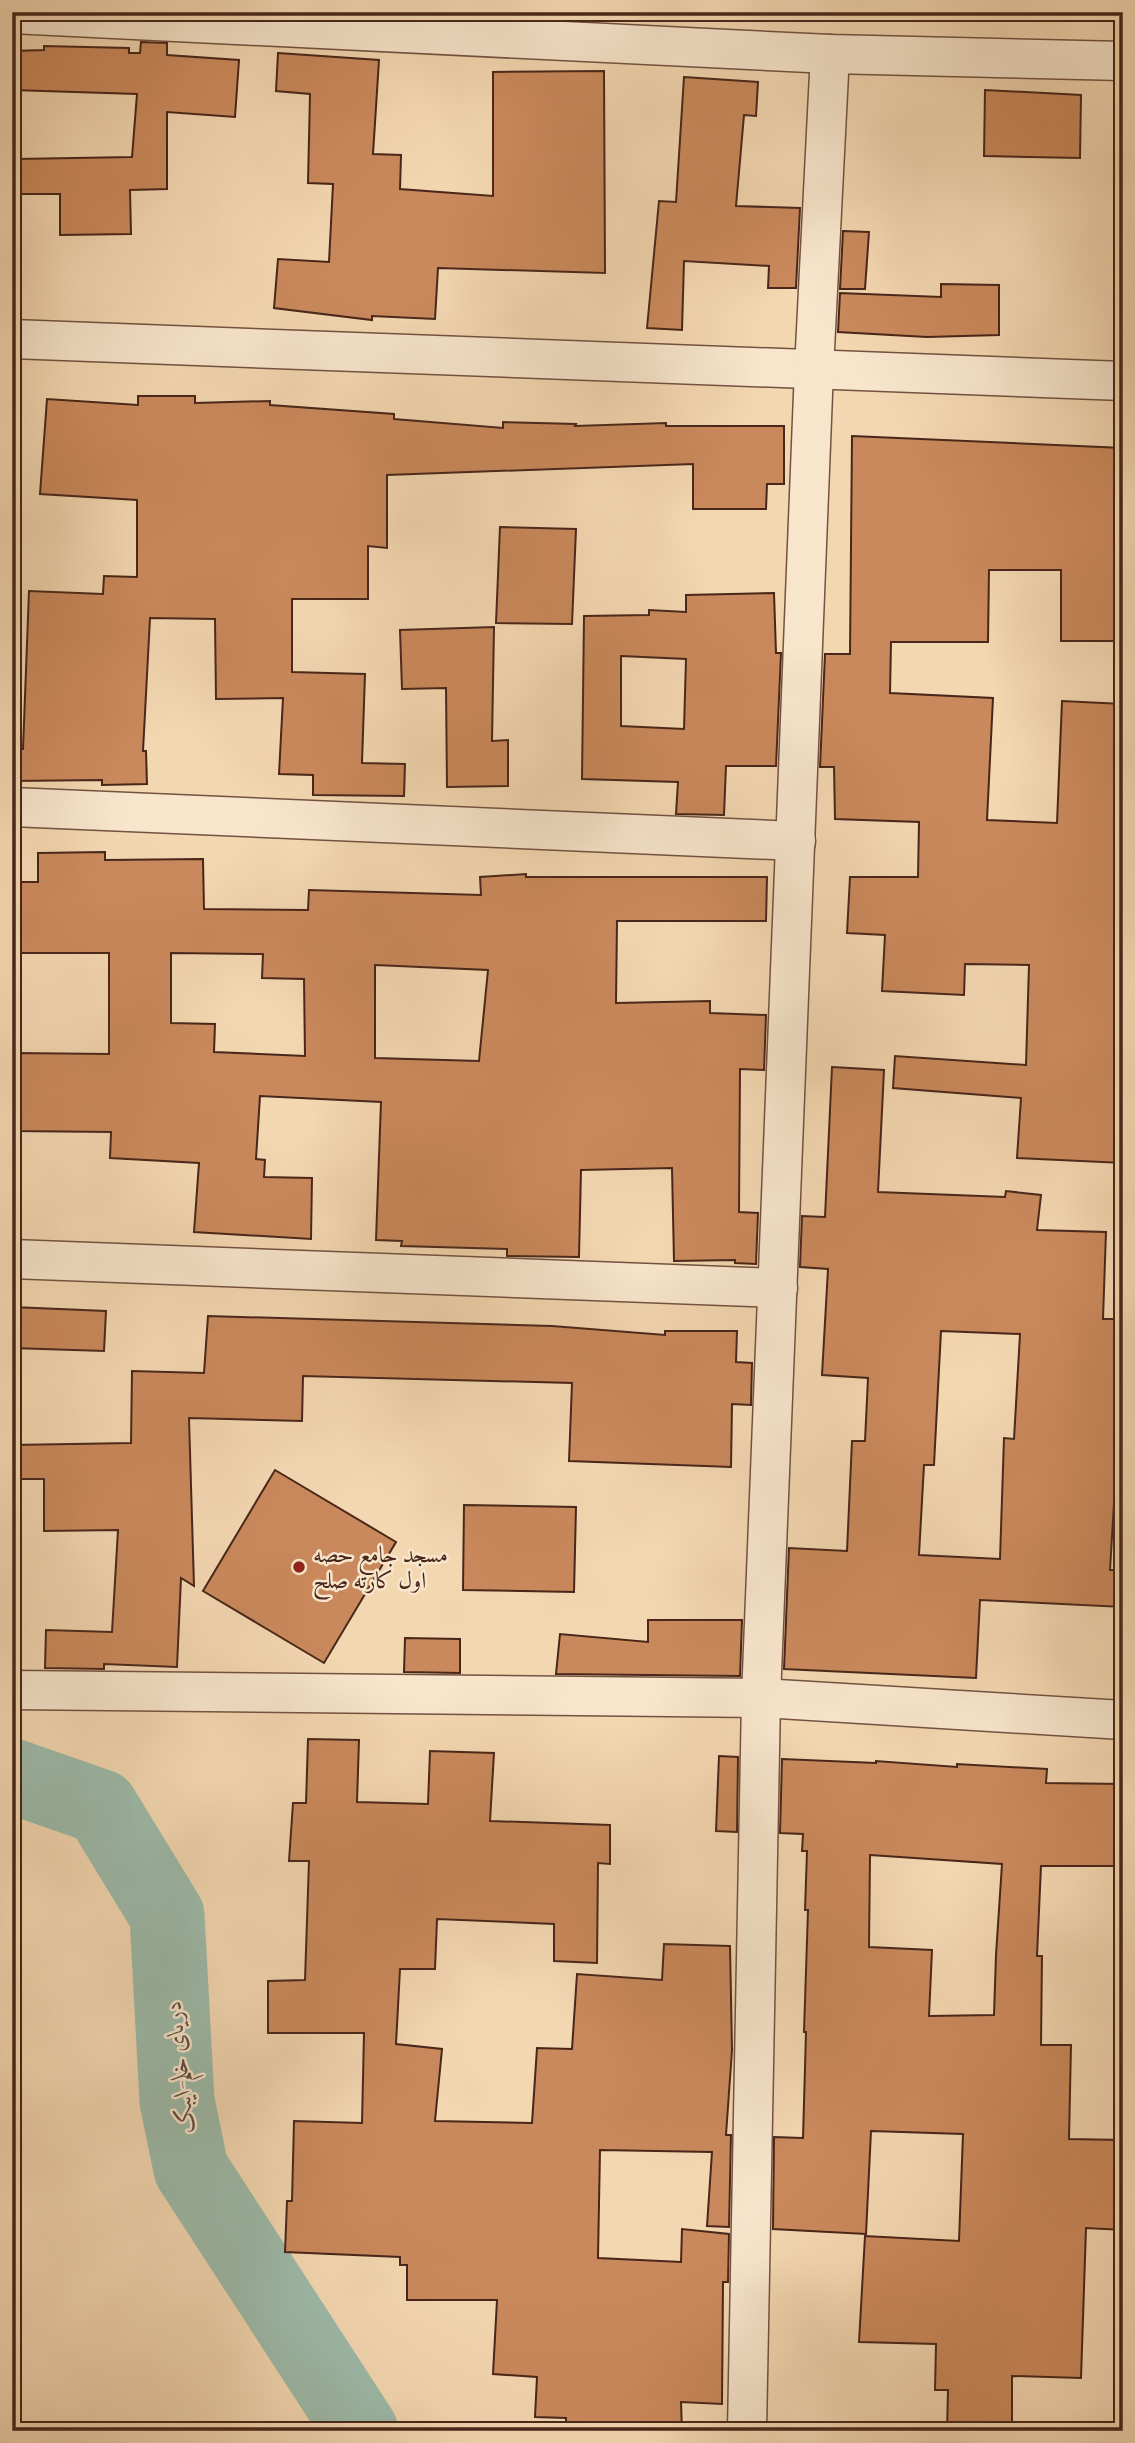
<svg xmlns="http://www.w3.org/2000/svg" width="1135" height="2443" font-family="'IM FELL French Canon',Amiri,serif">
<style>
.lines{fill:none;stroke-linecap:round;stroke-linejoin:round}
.river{stroke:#9cbaa9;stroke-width:75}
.building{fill:#ca895c;stroke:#48261a;stroke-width:2;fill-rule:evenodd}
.minor-casing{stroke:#735240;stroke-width:41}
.minor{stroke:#f7e5cc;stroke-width:38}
.poi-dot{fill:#8f2418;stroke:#f7e5cc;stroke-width:2.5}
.labels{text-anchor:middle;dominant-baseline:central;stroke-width:5;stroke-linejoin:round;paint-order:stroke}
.poi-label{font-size:23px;fill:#48261a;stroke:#f7e5cc;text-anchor:start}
.water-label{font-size:24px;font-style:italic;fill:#5d4b3e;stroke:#f7e5cc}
</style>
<rect width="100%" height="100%" fill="#f3d7b1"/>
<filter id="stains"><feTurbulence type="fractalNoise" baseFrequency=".00286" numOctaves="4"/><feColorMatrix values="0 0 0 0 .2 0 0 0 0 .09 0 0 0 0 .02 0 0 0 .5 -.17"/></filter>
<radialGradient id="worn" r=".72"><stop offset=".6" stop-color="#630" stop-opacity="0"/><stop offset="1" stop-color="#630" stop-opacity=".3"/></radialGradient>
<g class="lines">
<path class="river" d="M12,1776l89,31 66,108 10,186 14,68 170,262"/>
</g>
<g class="building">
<path d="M141,42l26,1v12l72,5 -4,57 -68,-5v77l-37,1 1,44 -71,1v-41h-44v-35l116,-2 5,-63 -125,-4v-39l32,-1v-4l85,2v5h11z"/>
<path d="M278,53l101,7 -6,94 28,1 -1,34 93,7v-124l111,-1 1,202 -167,-5 -3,51 -63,-3v4l-98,-12 4,-49 51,3 4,-78 -25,-1 2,-89 -34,-3z"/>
<path d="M684,77l74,5 -2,34 -12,-1 -8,91 64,2 -4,80h-28l1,-22 -85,-5 -2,69 -35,-2 12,-127 17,1z"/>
<path d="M985,90l96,5 -1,63 -96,-2z"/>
<path d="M843,231l26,1 -4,57h-25z"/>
<path d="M941,284l58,1v50l-72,2 -89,-5 2,-39 101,4z"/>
<path d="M138,396h57v7l75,-2v4l124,9v5l109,9v-6l73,2 -1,2 91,-3v3h118v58h-17l-1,25h-73v-45l-306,11v73l-19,-2v53h-76v73l73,2 -3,89 43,1 -1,32 -91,-1v-20l-34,-1 4,-76 -67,1 -1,-80 -65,-1 -7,133h3l1,33 -45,1v-5l-90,1v-32h11l6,-158 74,3 1,-18 33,1v-77l-97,-6 7,-95 91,6z"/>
<path d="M852,436l271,12v193h-62v-71h-72l-1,72h-97l-1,51 103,5 -6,122 70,3 5,-122 61,3v178l-6,67h6v214l-106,-5 4,-60 -128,-10 2,-32 131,9 3,-100 -64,-1 -1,31 -82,-4 3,-56 -38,-2 3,-56h68l1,-55 -84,-3 -1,-52h-14l5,-113h25z"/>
<path d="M500,527l76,2 -4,95 -76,-1z"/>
<path d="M774,593l2,60h5l-5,113h-50l-2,49 -48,-1 2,-32 -96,-3 2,-163 65,-1v-5l37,2v-17zM621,656l65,3 -2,70 -63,-3z"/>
<path d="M494,627l-2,114 16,-1v46l-61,1 -1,-99 -44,1 -2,-59z"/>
<path d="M105,852v8l98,-1 1,50 104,1 1,-20 172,5 -1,-18 46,-3v3h241l-1,44h-149l-1,82 94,-2v12l56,2 -2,55 -24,-1 -1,143 19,1 -2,51 -21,-1v-3l-61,1 -2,-93 -91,2 -2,87 -72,-1v-7l-106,-3 1,-5 -26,-1 5,-138 -121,-6 -4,63 9,1 -1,17 48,1 -1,61 -117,-7 5,-69 -89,-5 1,-26 -97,-1 1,-78 94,1v-101h-92v-22h-5v-49h26v-29zM171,953l92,1 -1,24 42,1 1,77 -91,-4 1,-28 -44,-1zM375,965l113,5 -9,91 -104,-3z"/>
<path d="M832,1067l52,3 -6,122 127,5 1,-6 35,4 -4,35 69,2 -3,87h20v185l-9,-1 -4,67h13v37l-143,-7 -4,78 -192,-9 5,-121 58,3 5,-110h13l3,-63 -46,-3 6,-106 -28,-2 2,-51 23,1zM941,1331l79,3 -6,105 -10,-1 -4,121 -81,-4 5,-90h10z"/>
<path d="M12,1307l94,4 -2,40 -92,-3z"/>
<path d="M208,1316l344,10 113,9v-4h72l-1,31 16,1 -1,42 -19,-1 -1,63 -162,-6 3,-78 -269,-7 -1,45 -113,-3 5,168 -13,-8 -4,89 -73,-3v5l-59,-1 1,-38 66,2 6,-102 -74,1v-52h-32v-34l119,-2 1,-72 72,2z"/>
<path d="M275,1470l121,72 -72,121 -121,-72z"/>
<path d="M464,1505l112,2 -2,85 -111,-2z"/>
<path d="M648,1620h94l-2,56 -184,-2 4,-40 88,8z"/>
<path d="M405,1638l55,1v34l-56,-1z"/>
<path d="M308,1739l51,1 -2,62 71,2 2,-53 64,2 -4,68 120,4v39l-12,-1 -1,100 -43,-2v-37l-117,-5 -2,50h-35l-4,75 46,5 -7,72 97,2 5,-75 35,1 5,-75 85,6 2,-36 66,2 2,104 -6,85h5l-2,92 -22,-1 5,-74 -112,-2 -2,108 83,4 1,-33 47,5 -1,48h-5l-1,122 -41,-2 1,29h-116v-13l-31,-1 2,-40 -44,-3 4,-74h-90v-35h-7v-8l-115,-5 2,-51h5l2,-80 68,2 2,-90h-96v-52l37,-1 4,-119h-20l4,-58h13z"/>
<path d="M719,1756l19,1 -1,75 -21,-1z"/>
<path d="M782,1759l94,4v-2l81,6v-3l90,5 -1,14 77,1v82h-82l-4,90h5l-1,89h30l-2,94 54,1v90l-37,-2 -5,150 -69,-2v55h-65l1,-41h-13l1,-46 -77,-2 6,-106 94,5 4,-107 -92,-3 -5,103 -93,-5 1,-92 29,1 3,-106h-2l4,-122h-3l2,-59h-5l1,-17 -23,-1zM870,1855l132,9 -6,91 -2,60 -65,1 3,-66 -63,-3z"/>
</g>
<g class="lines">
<defs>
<g id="minor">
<path d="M12,14l818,40 293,7"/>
<path d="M12,339l1111,42"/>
<path d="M12,807l784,34"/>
<path d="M12,1259l766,29"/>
<path d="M12,1690l749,8 362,22"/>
<path d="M747,2431l14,-733 53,-1329 16,-315"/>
</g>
</defs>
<use href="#minor" class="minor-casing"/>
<use href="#minor" class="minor"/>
</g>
<circle class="poi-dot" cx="299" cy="1567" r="7"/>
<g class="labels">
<g class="poi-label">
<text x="313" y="1554">مسجد جامع حصه<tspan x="313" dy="26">اول کارته صلح</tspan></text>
</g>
<g class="water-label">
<text transform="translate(179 2067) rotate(-96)">دریای خلم-ایبک</text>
</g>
</g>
<rect width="1135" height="2443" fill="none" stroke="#f3d7b1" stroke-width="42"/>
<rect x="14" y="14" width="1107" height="2415" fill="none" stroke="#48261a" stroke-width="3.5"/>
<rect x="21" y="21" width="1093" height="2401" fill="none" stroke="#48261a" stroke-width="2"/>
<rect width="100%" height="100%" filter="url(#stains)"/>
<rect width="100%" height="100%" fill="url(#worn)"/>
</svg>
